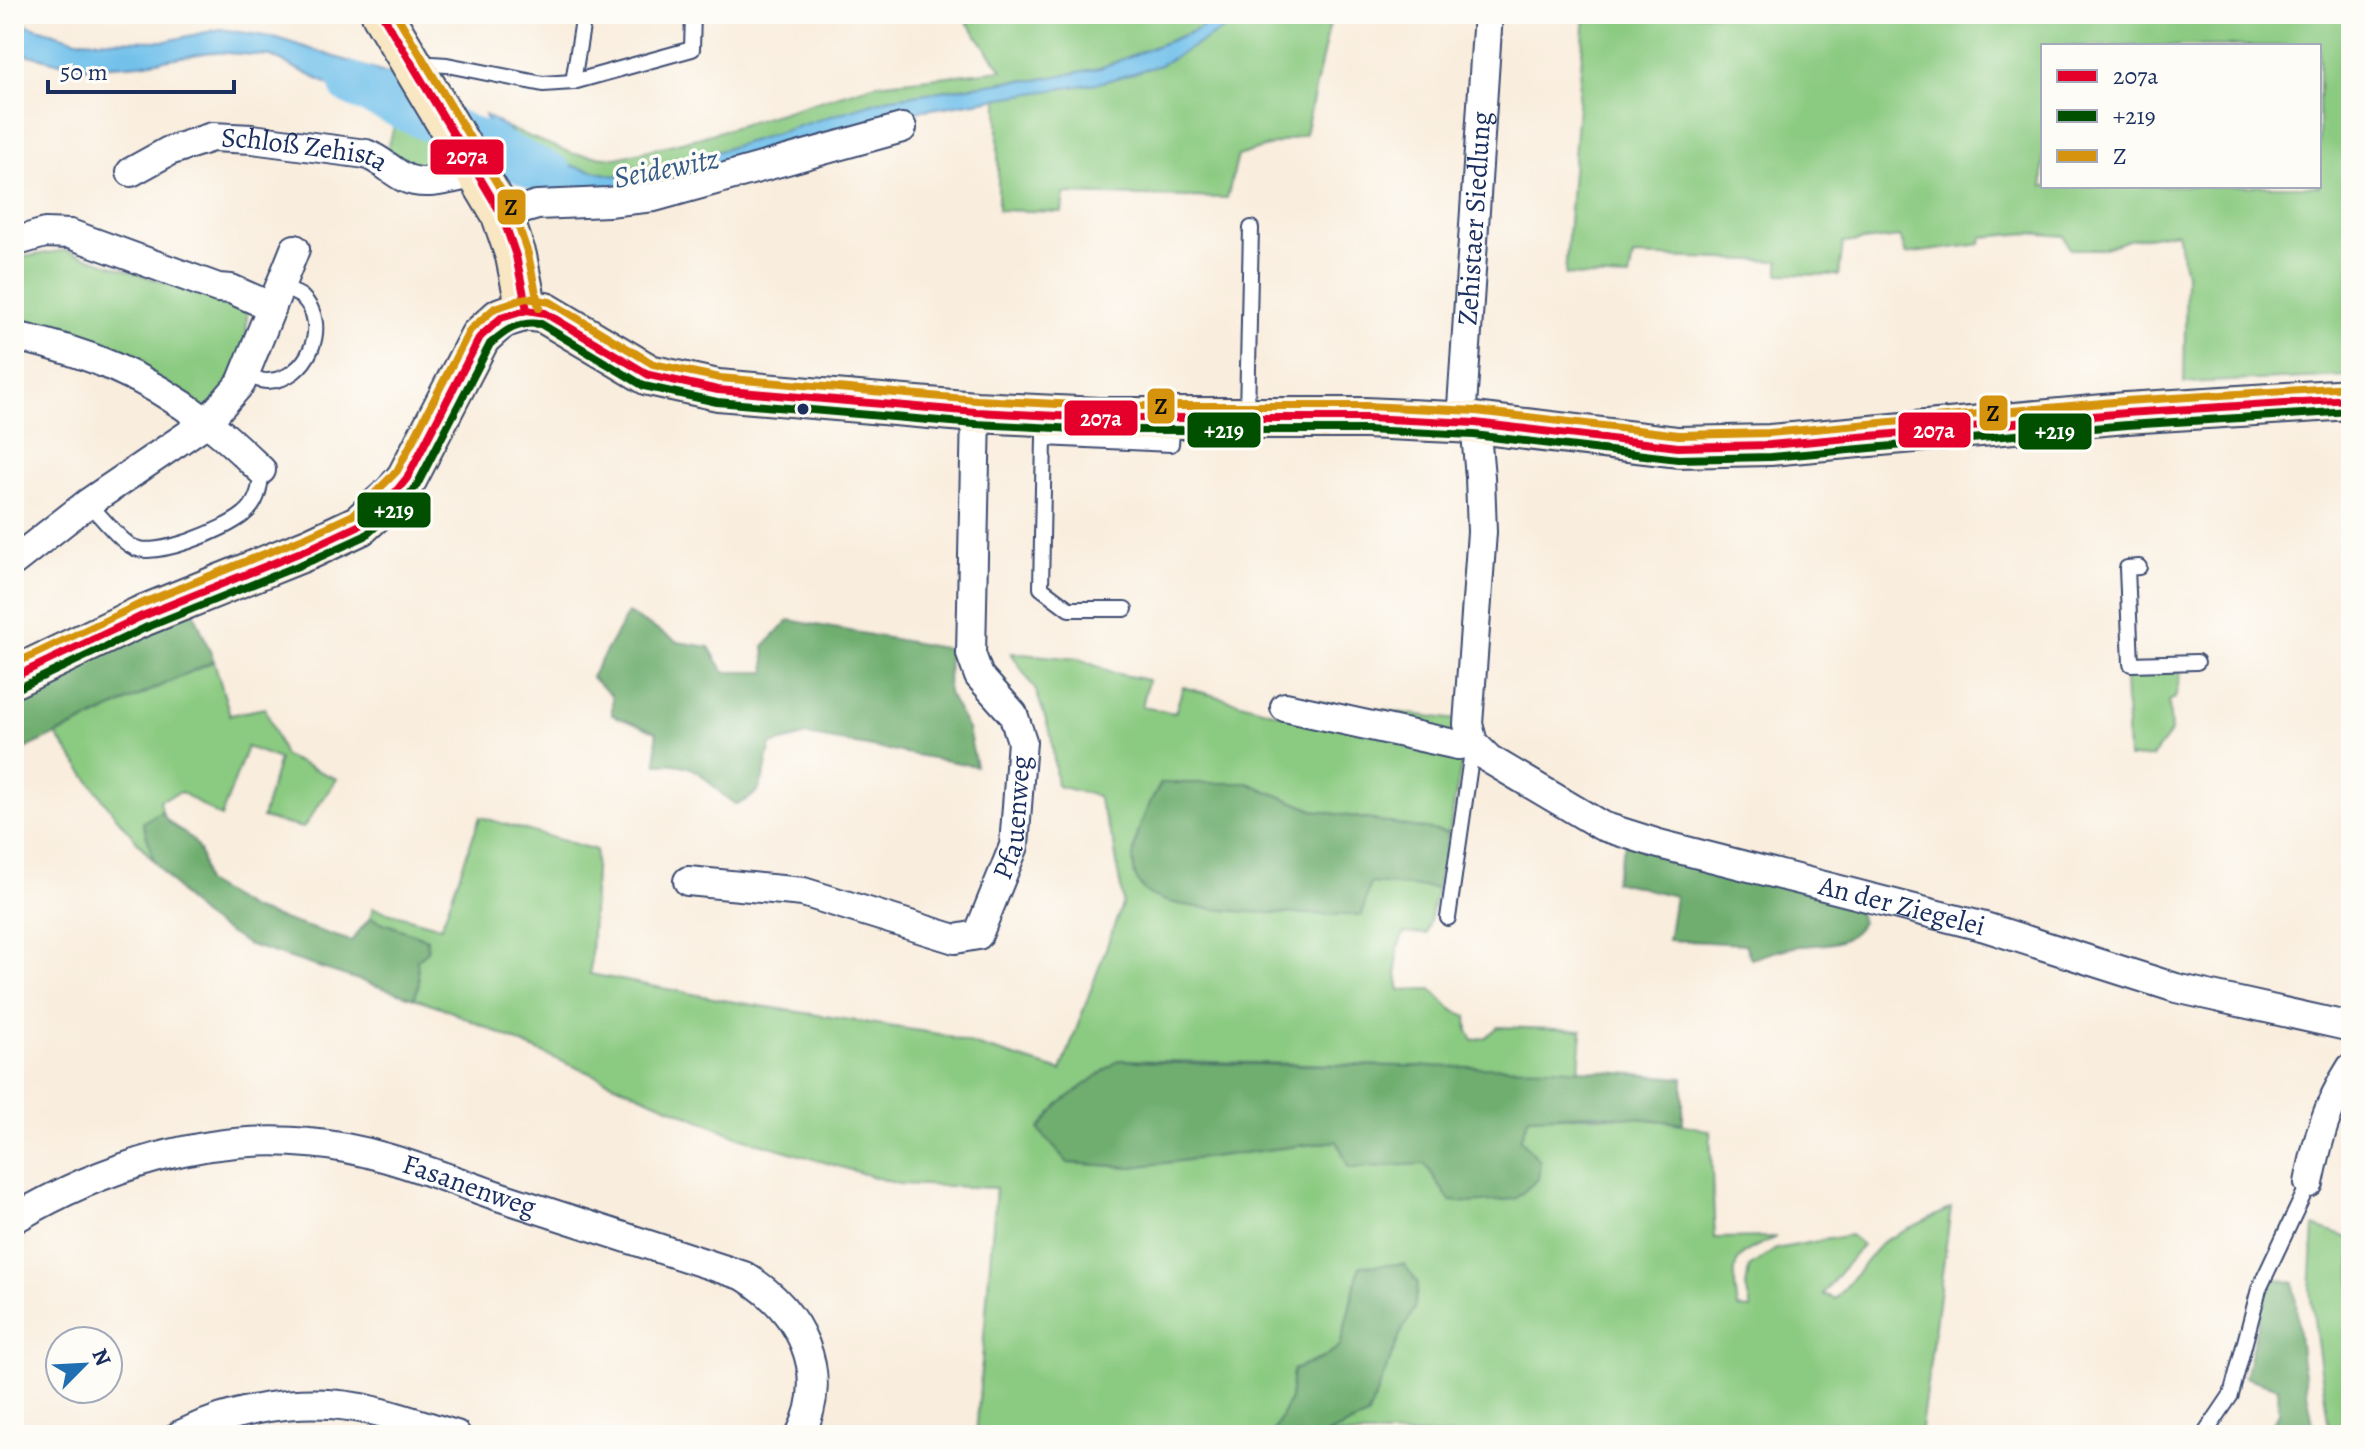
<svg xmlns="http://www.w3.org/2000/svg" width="2365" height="1449" font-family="Alegreya,serif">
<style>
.green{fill:#8bca81;stroke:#537c70;stroke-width:2;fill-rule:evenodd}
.forest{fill:#70ae6f;stroke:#466e66;stroke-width:2}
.water{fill:#70c0eb;stroke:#4678a4;stroke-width:2}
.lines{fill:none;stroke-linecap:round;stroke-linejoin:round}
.river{stroke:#70c0eb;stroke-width:44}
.lane-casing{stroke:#3c4c71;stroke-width:18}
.street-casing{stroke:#3c4c71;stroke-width:32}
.secondary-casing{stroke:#3c4c71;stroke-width:44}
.lane{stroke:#fff;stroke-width:14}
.street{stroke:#fff;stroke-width:28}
.secondary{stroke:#f9e7c3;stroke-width:40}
.bus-1-casing{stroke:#fdfcf7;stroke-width:14}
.bus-2-casing{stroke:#fdfcf7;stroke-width:14}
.bus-3-casing{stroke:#fdfcf7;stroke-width:14}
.bus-1{stroke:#e4002b;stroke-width:8}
.bus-2{stroke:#005000;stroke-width:8}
.bus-3{stroke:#d6940e;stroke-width:8}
.bus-dot{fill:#1b2f5e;stroke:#fdfcf7;stroke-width:3}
.labels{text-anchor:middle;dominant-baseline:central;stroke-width:7;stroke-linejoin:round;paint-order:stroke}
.street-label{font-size:28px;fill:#1b2f5e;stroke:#fdfcf7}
.water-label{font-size:30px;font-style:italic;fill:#355a88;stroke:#fdfcf7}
.line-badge{stroke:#fdfcf7;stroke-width:3}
.badge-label{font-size:22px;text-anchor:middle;font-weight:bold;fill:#fff}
.pale-badge-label{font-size:22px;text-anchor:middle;font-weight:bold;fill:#111}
</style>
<rect width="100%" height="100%" fill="#fdfcf7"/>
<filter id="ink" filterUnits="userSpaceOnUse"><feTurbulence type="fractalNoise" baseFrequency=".0125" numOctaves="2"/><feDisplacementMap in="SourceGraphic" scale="16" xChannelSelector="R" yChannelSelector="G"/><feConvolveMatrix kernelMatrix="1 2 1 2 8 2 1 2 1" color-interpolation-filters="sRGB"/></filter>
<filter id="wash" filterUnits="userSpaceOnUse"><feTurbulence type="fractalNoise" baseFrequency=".006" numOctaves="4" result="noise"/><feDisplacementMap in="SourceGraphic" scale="32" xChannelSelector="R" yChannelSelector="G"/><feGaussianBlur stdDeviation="1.8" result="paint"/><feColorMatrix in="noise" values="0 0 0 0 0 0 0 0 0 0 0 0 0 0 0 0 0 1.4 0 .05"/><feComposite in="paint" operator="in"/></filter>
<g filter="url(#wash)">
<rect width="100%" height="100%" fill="#f9eddd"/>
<g class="green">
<path d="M961,14h258l-22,16 -97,38 -63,12 -27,1 -124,18 -212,66 -60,11 -57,-13 -31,-12 -19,-23 67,26 43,4 81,-20 178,-54 126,-14z"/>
<path d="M1239,14h93l-27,120 -67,22 -11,42 -163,-4 -2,18 -64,-2v-112l104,-16 57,-17 74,-41z"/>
<path d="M1585,14h766v362l-167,7 2,-109 -9,-42 -49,8 -26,9h-32l-6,-13 -34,-3 -48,4 -1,7 -75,10 -6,-17 -57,6 -4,32 -60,-1v-13l-146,-5 -4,22 -64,-3zM2043,46h276v140h-276z"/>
<path d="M396,122l41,18 8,17 -2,8c-17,14 -44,-2 -56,-16z"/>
<path d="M66,250l181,60 -1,42 -39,66 -193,-85v-69l9,-7z"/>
<path d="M1011,653l68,6 35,14 34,7 -6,27 33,6 8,-26 90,25 186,38 3,9 -13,74 -136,-23 -65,-27 121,100 68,5 -10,46 -23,-1c-10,20 -9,35 -4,57l31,-1 23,22 13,5 1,15 5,9 13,-3 12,-10 84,3 -3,40 -460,-10 -61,45 -19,24 29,34 64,4 206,-26 11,27 76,-5 25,38 90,-40 -20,-22 9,-22c60,-2 122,-3 181,14l5,107 61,-1c-45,20 -45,22 -38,71l13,1 -5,-22 3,-20 27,-18 74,-14 12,10 -39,49 12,5 47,-57 69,-34 -31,227h-595l42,-18 33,-82 14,-26 -54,-43 -20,80 -17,12 -30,12 -3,29 -18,36h-296l20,-247 -98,-4 -159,-47 -201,-86 -97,-44 -27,-9 5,-14 -3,-24 11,-21 -57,-21 3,-10 68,19 39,-110 116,33 -6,124 139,27 210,33 122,37 62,-169 -9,-58 -17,-48 -40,-10 -6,-51 -15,-44z"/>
<path d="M214,661l16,54 35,-7 19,48 53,23 -34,49 -41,-10 17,-59 -32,-12 -26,70 -40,-25 -21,8 2,11 -19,12 11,38 -38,-44 -60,-82z"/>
<path d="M2181,672l-6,26 -6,3 2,31 -19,25 -24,1 -3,-83z"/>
<path d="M1311,701l147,19 -5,14z"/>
<path d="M2314,1226l37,13v196h-21l-20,-144z"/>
</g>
<g class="forest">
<path d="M193,610l21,51 -200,93v-60z"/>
<path d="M628,613l50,29 31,5 15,25h42l-2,-26 25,-26 160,29 -1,44 20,36 8,37 -169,-31 -36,10c-8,27 -4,52 -36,59 -34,-23 -31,-43 -78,-40l-1,-32 -44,-17v-19l-21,-19z"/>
<path d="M1161,783h87l65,27 136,23 -12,55 -67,-5 -8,32c-41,-1 -190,1 -217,-24 -28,-26 1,-83 16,-108z"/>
<path d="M162,811c5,16 24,19 33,32 8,12 8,25 10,39l46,27 100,32 19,-23 57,21 1,12 -11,9 2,24 -5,14 -167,-54 -41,-25 -18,-17 -34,-41 -11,-39z"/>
<path d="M1626,842l228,63 8,17c-15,27 -42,21 -68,25 -14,2 -29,8 -43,12l-6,-15 -77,-4 7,-44 -61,-15z"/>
<path d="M1119,1060l62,3 376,5 126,10v45l-89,-9 -65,3 -9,22 20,22 -2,18 -23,20 -44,4 -21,-2 -25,-37 -76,4 -12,-27 -205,26 -64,-4 -29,-33 19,-25z"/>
<path d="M1404,1264l14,19 -4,26 -14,26 -33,82 -42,18h-53l18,-36 3,-29 30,-12 17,-12 20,-80z"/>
<path d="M2276,1278l18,5 8,80 13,72h-50l14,-22 -1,-25 -33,-11 20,-86z"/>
</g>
<g class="water">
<path d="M1219,14h20l-6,10 -73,41 -57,17 -217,34 -214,62 -70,14 -58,-10 -40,-15 -19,-52 22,13 19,23 31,12 58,13 59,-11 212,-66 124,-18 27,-1 63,-12 97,-38z"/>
<path d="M14,21l63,19 89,1 54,-12 57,9 117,38 17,49 -140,-69 -60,-4 -71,12 -60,4 -55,-14 -11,22z"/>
</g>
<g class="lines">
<path class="river" d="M351,84l200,91"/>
</g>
</g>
<g filter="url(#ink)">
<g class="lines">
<defs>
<g id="lane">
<path d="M416,63l31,2 96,19 30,-2 119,-33 1,-35"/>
<path d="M573,82l11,-68"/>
<path d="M245,374c7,3 16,8 23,7 39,-1 64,-56 34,-84 -5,-4 -15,-7 -22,-10"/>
<path d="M1247,414l4,-186"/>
<path d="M1044,431v7l127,6 2,-25"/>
<path d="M1044,438l-3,150 28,21h56"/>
<path d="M88,503c12,12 31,37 45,44 22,12 92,-17 111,-33 14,-11 17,-28 17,-44"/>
<path d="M2139,567l-12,1 4,96 66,-2"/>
<path d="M1448,918l25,-174"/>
<path d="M2204,1435l27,-40 28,-106 50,-106"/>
</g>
<g id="street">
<path id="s1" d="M131,172l38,-21 43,-14 40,2 114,15c16,6 25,17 39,24 22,10 50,-1 72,-5"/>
<path d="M502,215l35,-10 71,-3 46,-5 248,-69"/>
<path d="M14,242l31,-9 25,1 148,54 13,1 41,18"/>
<path d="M14,336c72,15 132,40 191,85 20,14 38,32 56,49"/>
<path id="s2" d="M1461,422l27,-408"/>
<path id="s3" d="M1475,423l5,54 2,55 -14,192 5,19 16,16 113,67 57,18 326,83 191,61 175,39"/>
<path d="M14,561l74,-58 119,-81 34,-39 54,-134"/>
<path d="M1285,707l173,38 15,-2"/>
<path id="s4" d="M688,881l115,11 152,47 23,-4 36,-89 8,-105 -9,-27 -34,-38 -8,-22 5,-242"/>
<path d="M2309,1183c9,-44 17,-76 42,-115"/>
<path id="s5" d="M14,1219c87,-52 193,-86 295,-76 66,5 130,33 192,54 81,26 162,52 243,79 56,34 88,96 56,159"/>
<path d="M180,1435c53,-26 117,-38 175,-28 34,5 68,19 101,28"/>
</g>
<g id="secondary">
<path d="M382,14l120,201 14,41 11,54"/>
<path d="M14,677l126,-60 171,-69 49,-23 34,-31 13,-16 73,-141 21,-19 26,-8 18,3 104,62 69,15 258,22 122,6h267l110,5 203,24 92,-2 356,-32 225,-14"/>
</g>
</defs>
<use href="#lane" class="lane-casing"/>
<use href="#street" class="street-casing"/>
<use href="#secondary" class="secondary-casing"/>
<use href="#lane" class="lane"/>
<use href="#street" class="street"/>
<use href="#secondary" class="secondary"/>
<defs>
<g id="bus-1">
<path d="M382,14l120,201 14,41 11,54"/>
<path d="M14,677l126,-60 171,-69 49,-23 34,-31 13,-16 73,-141 21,-19 26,-8 18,3 104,62 69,15 258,22 122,6h267l110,5 203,24 92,-2 356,-32 225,-14"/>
</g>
<path id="bus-2" d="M19,688l126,-60 170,-69 50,-23 38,-34 14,-17 73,-141c16,-14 28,-23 51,-20l103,62 73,16 258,22 122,6h268l109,5 204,24 93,-2 356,-32 224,-14"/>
<g id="bus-3">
<path d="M396,14l117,196 15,44 11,54"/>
<path d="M14,664l122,-58 170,-69 47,-22 44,-44 73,-141 25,-22 31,-10 24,4 103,62 67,14 257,22 121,6h267l111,5 203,24 90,-2 356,-32 225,-14"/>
</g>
</defs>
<use href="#bus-1" class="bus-1-casing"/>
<use href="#bus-2" class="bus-2-casing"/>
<use href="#bus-3" class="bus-3-casing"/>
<use href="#bus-1" class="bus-1"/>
<use href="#bus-2" class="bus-2"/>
<use href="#bus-3" class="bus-3"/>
</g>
</g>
<circle class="bus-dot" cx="803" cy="409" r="7"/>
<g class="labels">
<g class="street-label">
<text stroke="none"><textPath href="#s1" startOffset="182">Schloß Zehista</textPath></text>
<text stroke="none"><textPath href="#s2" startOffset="204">Zehistaer Siedlung</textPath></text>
<text stroke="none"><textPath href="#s4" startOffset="422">Pfauenweg</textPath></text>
<text stroke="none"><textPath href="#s3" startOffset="786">An der Ziegelei</textPath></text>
<text stroke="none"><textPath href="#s5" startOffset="476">Fasanenweg</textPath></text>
</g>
<g class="water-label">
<text transform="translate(666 168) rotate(-11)">Seidewitz</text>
</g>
</g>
<g class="line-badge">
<rect x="429" y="138" width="76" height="38" rx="8" fill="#e4002b"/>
<rect x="496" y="188" width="31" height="38" rx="8" fill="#d6940e"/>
<rect x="1146" y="387" width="30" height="38" rx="8" fill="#d6940e"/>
<rect x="1978" y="394" width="31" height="38" rx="8" fill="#d6940e"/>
<rect x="1063" y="399" width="76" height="38" rx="8" fill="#e4002b"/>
<rect x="1186" y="411" width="76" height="38" rx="8" fill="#005000"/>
<rect x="1897" y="411" width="75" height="38" rx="8" fill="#e4002b"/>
<rect x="2017" y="412" width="76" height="39" rx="8" fill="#005000"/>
<rect x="356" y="491" width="76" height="38" rx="8" fill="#005000"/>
</g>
<g class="badge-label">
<text x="467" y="164">207a</text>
<text x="1101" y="426">207a</text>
<text x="1224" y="438">+219</text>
<text x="1934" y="438">207a</text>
<text x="2055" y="439">+219</text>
<text x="394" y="518">+219</text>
</g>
<g class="pale-badge-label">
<text x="511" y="215">Z</text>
<text x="1161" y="414">Z</text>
<text x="1993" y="421">Z</text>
</g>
<rect width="2365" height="1449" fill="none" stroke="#fdfcf7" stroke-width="48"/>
<rect x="2041" y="44" width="280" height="144" fill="#fdfcf7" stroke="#a3aaba" stroke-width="2"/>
<rect x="2057" y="70" width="40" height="12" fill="#e4002b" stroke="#a3aaba" stroke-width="2"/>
<text x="2113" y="84" font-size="24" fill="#1b2f5e">207a</text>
<rect x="2057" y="110" width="40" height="12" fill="#005000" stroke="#a3aaba" stroke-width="2"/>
<text x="2113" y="124" font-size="24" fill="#1b2f5e">+219</text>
<rect x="2057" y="150" width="40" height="12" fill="#d6940e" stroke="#a3aaba" stroke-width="2"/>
<text x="2113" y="164" font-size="24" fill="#1b2f5e">Z</text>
<g transform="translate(84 1365) rotate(66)"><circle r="38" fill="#fdfcf7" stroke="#a3aaba" stroke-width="2"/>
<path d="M0-6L14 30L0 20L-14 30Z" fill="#1f6fb2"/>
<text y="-12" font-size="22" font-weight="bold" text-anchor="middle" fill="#1b2f5e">N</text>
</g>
<path d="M48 80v12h186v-12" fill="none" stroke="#1b2f5e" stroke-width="4"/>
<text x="60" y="80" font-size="24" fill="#1b2f5e" stroke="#fdfcf7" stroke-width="6" paint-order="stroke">50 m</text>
</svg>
